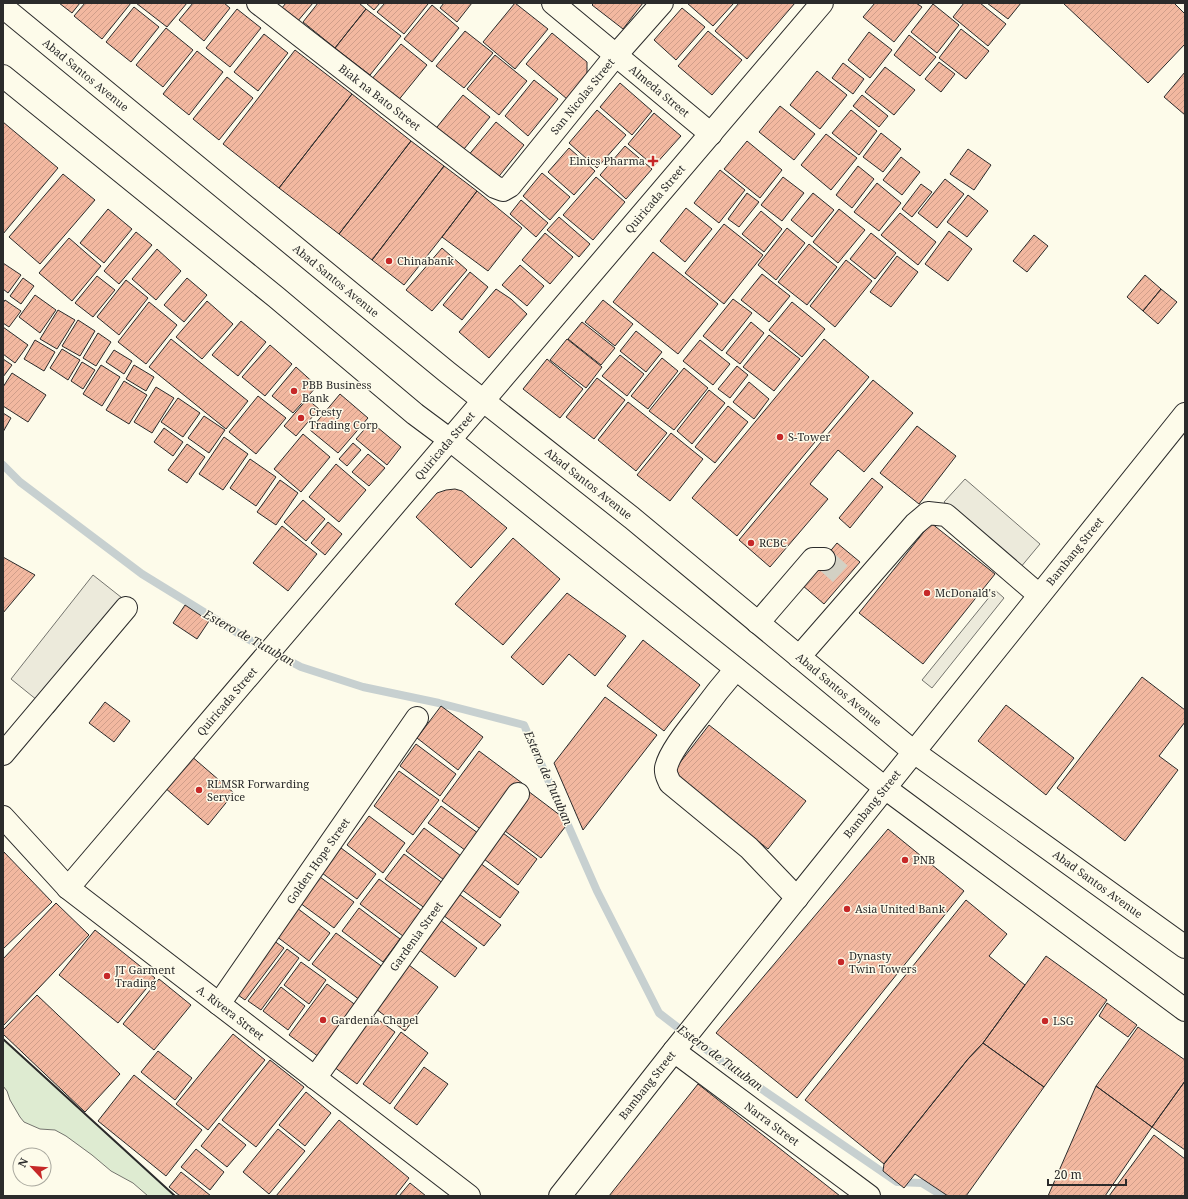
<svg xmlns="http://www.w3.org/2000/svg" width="1188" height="1199" font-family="'Noto Serif',serif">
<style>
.green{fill:#deebd1;stroke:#74746e}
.parking{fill:#eceadb;stroke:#74746e}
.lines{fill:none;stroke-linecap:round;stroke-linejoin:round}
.stream{stroke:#c7d0d0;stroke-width:8}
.building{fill:url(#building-hatch);stroke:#2b2b2b}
.minor-tunnel{stroke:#d3d1c4;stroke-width:22;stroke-dasharray:22 11;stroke-linecap:butt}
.minor-casing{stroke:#2b2b2b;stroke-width:24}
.major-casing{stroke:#2b2b2b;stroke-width:24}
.minor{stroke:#fdfbea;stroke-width:22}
.major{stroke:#fdfbea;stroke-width:22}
.wall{stroke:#2b2b2b;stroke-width:2}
.poi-dot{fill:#c62828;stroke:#fdfbea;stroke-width:1.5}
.labels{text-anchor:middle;stroke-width:3;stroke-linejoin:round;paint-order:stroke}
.street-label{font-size:11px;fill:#2b2b2b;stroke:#fdfbea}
.poi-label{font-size:11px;fill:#2b2b2b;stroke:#fdfbea;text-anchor:start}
.water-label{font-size:12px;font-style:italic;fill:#2b2b2b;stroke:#fdfbea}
</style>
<defs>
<pattern id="building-hatch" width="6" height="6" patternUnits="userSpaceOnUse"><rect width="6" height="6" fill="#f2b8a0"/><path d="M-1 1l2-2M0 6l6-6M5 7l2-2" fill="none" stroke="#d09e8a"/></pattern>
</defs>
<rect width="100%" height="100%" fill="#fdfbea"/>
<path class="green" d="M3,1039L175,1196H148L133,1183L111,1171L92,1155L66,1136L55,1130L40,1129L24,1122L20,1117L10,1100L7,1091L3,1086Z"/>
<path class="parking" d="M965,479L1040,544L1020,568L944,502Z
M93,575L136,609L53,713L11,679Z
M995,590L1004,598L932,688L922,680Z"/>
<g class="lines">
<path class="stream" d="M3,465L20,482L142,574L246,638L301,667L363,687L439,703L524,725L597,891L659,1013L728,1066L897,1182L922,1183L943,1196"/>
</g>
<path class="building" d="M59,3H80L72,13Z
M85,3H131L102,39L74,16Z
M136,3H187L167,27Z
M193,3H224L230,8L204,41L179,20Z
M286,3H313L297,22L281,9Z
M318,3H359L366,9L335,48L303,22Z
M366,3H380L374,10Z
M385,3H427L428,4L404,34L377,12Z
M444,3H472L457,22L440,8Z
M515,3L548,29L515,69L483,42Z
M594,3H643L623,29L592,5Z
M687,3H734L713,26Z
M739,3H795L747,59L715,31Z
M875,3H916L922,7L894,42L863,17Z
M964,3H980L1006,24L988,46L953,17Z
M987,3H1021L1008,19Z
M1063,3H1174L1185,14V44L1148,83Z
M933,4L959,25L937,53L911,32Z
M432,5L459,28L432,62L404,39Z
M134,7L159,27L131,62L106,42Z
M682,8L705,27L676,60L654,40Z
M237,9L261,28L230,67L206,48Z
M366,9L401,36L370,75L335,48Z
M166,28L193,50L163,87L136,65Z
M961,29L989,51L966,79L939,58Z
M465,31L493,53L464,88L436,66Z
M708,31L742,60L712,95L678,66Z
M869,32L892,50L870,78L848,60Z
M552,33L587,62V77L567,99L526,64Z
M264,34L288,53L258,91L234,72Z
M909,35L936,57L920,76L894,55Z
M401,44L427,65L397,102L371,80Z
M295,50L352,94L279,188L223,144Z
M197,51L223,72L189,115L163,94Z
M495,55L527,81L499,115L467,89Z
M939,62L955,74L941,92L925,79Z
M843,63L864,79L853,94L832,78Z
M885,67L915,90L894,115L865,92Z
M817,71L847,95L820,129L790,105Z
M1185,72V115L1164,97Z
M227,77L253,98L219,140L193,119Z
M534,80L558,99L528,136L505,116Z
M620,83L652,111L632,135L600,107Z
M352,94L411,141L339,234L279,188Z
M463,95L490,117L460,154L433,132Z
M862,95L888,116L879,127L853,106Z
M780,106L815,134L794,160L759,132Z
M597,110L626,135L597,168L569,143Z
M851,110L877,131L859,155L832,133Z
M654,113L681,136L654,166L628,144Z
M3,122L58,168L3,234Z
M496,122L524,145L496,180L467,157Z
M881,133L901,149L883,172L863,157Z
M826,134L857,158L831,190L801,165Z
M411,141L444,166L372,260L339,234Z
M747,141L782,170L760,198L724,169Z
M625,146L652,169L626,199L600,175Z
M569,148L595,171L574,195L548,172Z
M968,149L991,165L974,190L950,174Z
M901,157L920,172L902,195L883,180Z
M444,166L477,191L442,237L404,285L372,260Z
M858,166L874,179L852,208L836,195Z
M720,170L745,190L719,223L694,203Z
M542,173L570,197L550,220L523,196Z
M63,174L95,200L40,264L9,237Z
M596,177L625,202L593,240L563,215Z
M783,177L804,193L782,221L761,205Z
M945,179L964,194L937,228L918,213Z
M877,183L901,203L879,231L854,212Z
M921,184L932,192L912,217L902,209Z
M477,191L522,228L488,271L442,237Z
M747,193L759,202L739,227L728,219Z
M813,193L834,210L812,237L791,220Z
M968,195L988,211L967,237L947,222Z
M521,200L548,223L536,237L510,214Z
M686,208L712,229L685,262L660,241Z
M108,209L132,229L104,263L80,243Z
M839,209L865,230L838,263L813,242Z
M761,211L782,229L764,252L742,234Z
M900,213L936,242L918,265L881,235Z
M559,217L590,244L579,257L547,230Z
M724,224L763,255L724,304L685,273Z
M787,228L805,243L776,280L758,265Z
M949,231L972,249L948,281L925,264Z
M136,232L152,245L119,284L104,271Z
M545,233L573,257L550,284L522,260Z
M871,233L896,253L875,279L850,259Z
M1034,235L1048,246L1027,272L1013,261Z
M69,238L101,266L72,301L39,273Z
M809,244L837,267L807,305L778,282Z
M442,248L467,270L432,311L406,290Z
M157,249L181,271L156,300L132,279Z
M653,252L718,304L678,354L613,302Z
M897,256L918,272L891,307L870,292Z
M846,260L872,281L835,327L810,306Z
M3,263L21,275L8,293L3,289Z
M520,265L544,286L527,306L502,285Z
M470,272L488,287L462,320L443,305Z
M762,274L790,296L769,322L741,300Z
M1145,275L1161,289L1143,311L1127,297Z
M97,276L115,290L93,317L75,303Z
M23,278L34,286L21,304L10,296Z
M187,278L207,295L184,322L164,305Z
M126,280L148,298L119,335L97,317Z
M496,289L511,299L527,314L489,358L459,332Z
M1161,289L1177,302L1158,324L1143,311Z
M35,295L56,310L40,333L19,317Z
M733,299L752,313L722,351L703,336Z
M5,300L21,311L9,327L3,323V303Z
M603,300L633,324L615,346L585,322Z
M207,301L233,324L202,359L176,337Z
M149,302L177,325L146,364L118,342Z
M792,302L825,329L802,357L769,330Z
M58,310L75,320L57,349L40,339Z
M78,320L95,331L80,356L62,346Z
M241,321L266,342L238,376L212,355Z
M582,322L615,348L601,365L568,339Z
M751,322L764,333L740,364L726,353Z
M3,327L28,345L15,363L3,354Z
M636,331L662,352L646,372L620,351Z
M98,333L111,342L96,366L83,358Z
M769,335L800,359L774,391L743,367Z
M171,339L248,401L226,429L149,367Z
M567,339L602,367L586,388L550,360Z
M824,339L869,377L737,536L692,498Z
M35,340L55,352L44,371L24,359Z
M700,340L730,364L713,385L683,361Z
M270,345L292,364L265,396L242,377Z
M62,349L80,360L68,380L50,368Z
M114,350L132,361L124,374L106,362Z
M620,355L644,374L627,396L602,376Z
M662,358L678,371L648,409L631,396Z
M3,359L12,365L3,377Z
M547,359L583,389L560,418L523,389Z
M82,362L95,370L83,389L71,381Z
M101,365L120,377L102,406L83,394Z
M134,365L154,377L146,391L126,379Z
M737,366L748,375L730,398L718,389Z
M296,367L317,386L293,413L272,396Z
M684,368L708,388L674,430L649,411Z
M12,373L46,395L28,422L3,406V387Z
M597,378L625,400L594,439L566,417Z
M873,380L913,413L864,472L838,450L810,484L828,499L770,567L739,540Z
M124,381L147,395L129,424L106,410Z
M749,382L769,399L754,419L733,402Z
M156,387L174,398L152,433L134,422Z
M709,390L725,403L692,444L677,431Z
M340,394L368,418L338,453L310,430Z
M258,396L286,418L256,454L229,432Z
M178,398L200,413L183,437L161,422Z
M307,399L319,409L296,436L284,426Z
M628,402L667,433L636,471L598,440Z
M728,406L748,422L715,463L695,447Z
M3,413L11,418L3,432Z
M204,416L225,430L209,453L188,438Z
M371,422L401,447L387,465L356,439Z
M917,426L956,456L919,504L880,473Z
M164,428L183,442L173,456L154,442Z
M671,433L703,459L670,501L637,475Z
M303,434L330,457L301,492L274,469Z
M224,437L248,454L223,490L199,474Z
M353,443L361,450L347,466L339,459Z
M187,444L205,457L187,483L168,470Z
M368,454L385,468L369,486L352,472Z
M250,459L276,477L256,506L230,488Z
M336,464L366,490L339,522L309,497Z
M872,478L883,487L850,528L839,518Z
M280,480L298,493L276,525L257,512Z
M455,489L462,491L507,528L471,568L416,517L437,493L446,490Z
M303,500L325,519L306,541L284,522Z
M328,522L342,534L325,555L311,543Z
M931,523L995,574L923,664L859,613Z
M282,526L317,554L288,591L253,563Z
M513,538L560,579L503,645L455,604Z
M837,543L860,562L824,604L802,585Z
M3,557L35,575L3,613Z
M567,593L626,636L595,676L569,654L543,685L511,657Z
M185,605L209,621L197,639L173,623Z
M643,640L700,685L664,731L607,686Z
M1142,677L1185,710V722L1159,756L1178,770L1125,841L1057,788Z
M605,697L657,735L583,830L554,763Z
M105,702L130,721L114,742L89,723Z
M1006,705L1074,758L1046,795L978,741Z
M441,706L483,737L458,770L417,738Z
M709,725L806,801L768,849L672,773Z
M416,744L456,774L440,796L400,766Z
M479,751L522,783L486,833L442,801Z
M190,755L234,793L208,825L164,787Z
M399,771L439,800L413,835L374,806Z
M528,791L569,822L541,858L501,828Z
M441,806L482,836L469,853L428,823Z
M369,816L405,843L383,873L347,845Z
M424,828L465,859L448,883L406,851Z
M888,829L964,891L797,1098L716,1033Z
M503,833L537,859L518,885L484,859Z
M341,848L376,874L357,899L322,873Z
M3,851L52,902L3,949Z
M404,854L444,884L426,909L385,879Z
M480,863L519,892L500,918L461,889Z
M320,877L354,902L334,928L300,903Z
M379,879L426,914L407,939L360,904Z
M459,894L501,925L484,946L443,915Z
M966,900L1007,934L989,956L1025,985L983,1043L968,1059L884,1164L805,1100Z
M56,903L89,935L3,1026V959Z
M297,908L330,933L309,961L276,936Z
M359,908L400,939L383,962L342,931Z
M440,920L477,948L455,977L418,949Z
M95,930L155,978L118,1023L59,975Z
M336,933L384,968L360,1000L312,964Z
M270,938L284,948L245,1000L231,990Z
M287,949L299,958L261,1010L248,1001Z
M1046,956L1107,1000L1044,1087L983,1043Z
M301,962L326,980L309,1004L284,985Z
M405,962L438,987L405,1031L372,1006Z
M159,979L191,1005L154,1050L123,1024Z
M327,984L357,1006L319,1057L289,1035Z
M281,987L305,1006L288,1030L263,1011Z
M37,995L120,1074L85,1112L3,1034V1030Z
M1107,1003L1137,1025L1128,1037L1099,1016Z
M368,1012L395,1032L357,1084L330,1064Z
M1138,1027L1185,1060V1081L1152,1127L1096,1086Z
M401,1032L428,1053L390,1104L363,1084Z
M233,1034L265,1060L208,1130L176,1104Z
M983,1043L1044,1087L966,1196H948L915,1174L904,1188L883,1171L884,1164L968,1059Z
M158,1051L192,1078L175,1100L141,1072Z
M270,1060L304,1087L256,1147L222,1120Z
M424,1067L448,1084L417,1125L394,1108Z
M134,1075L202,1130L166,1176L98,1121Z
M1185,1081V1150L1152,1127Z
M698,1084L840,1196H609Z
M1096,1086L1152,1127L1105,1196H1048Z
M306,1092L331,1113L305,1146L279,1125Z
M339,1120L409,1178L395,1196H276Z
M219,1123L246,1145L227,1167L201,1146Z
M278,1129L305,1151L269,1194L243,1172Z
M1154,1135L1185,1159V1196H1109Z
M196,1149L224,1172L210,1190L181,1167Z
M181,1172L211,1196H180L169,1187Z
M410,1183L426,1196H399Z"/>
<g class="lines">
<path class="minor-tunnel" d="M824,559L846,579"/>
<defs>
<g id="minor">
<path id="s1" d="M258,3L495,187L503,190L510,186L616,55L662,3"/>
<path id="s2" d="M553,3L711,134"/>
<path d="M758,623L813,559H824"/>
<path d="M799,657L915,524L928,513L946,515L1039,595"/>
<path d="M736,669C724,683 712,698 701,713C691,726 669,752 666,768C665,774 668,778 670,783L749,848L797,898"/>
<path d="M3,754L126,608"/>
<path id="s3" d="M3,817L68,888L469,1196"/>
<path id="s4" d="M68,888L822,3"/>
<path id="s5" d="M219,1004L417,718"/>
<path id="s6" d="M674,1051L869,1196"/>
<path id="s7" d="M315,1078L518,794"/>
<path id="s8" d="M560,1196L674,1051L1185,414"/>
</g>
<g id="major">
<path id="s9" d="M3,7L447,372L632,518L914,752L1185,947"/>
<path d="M3,76L276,297L415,414L450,440L885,788L1185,1010"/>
</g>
</defs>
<use href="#minor" class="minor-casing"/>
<use href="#major" class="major-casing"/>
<use href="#minor" class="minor"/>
<use href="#major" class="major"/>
<path class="wall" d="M3,1039L175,1196"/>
</g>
<g class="poi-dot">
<path d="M651 155h4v4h4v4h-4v4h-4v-4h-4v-4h4z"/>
<circle cx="389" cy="261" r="4"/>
<circle cx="294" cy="391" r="4"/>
<circle cx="301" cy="418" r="4"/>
<circle cx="780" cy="437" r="4"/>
<circle cx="751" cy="543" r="4"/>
<circle cx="927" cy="593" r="4"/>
<circle cx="199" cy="790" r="4"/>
<circle cx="905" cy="860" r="4"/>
<circle cx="847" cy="909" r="4"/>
<circle cx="841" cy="962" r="4"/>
<circle cx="107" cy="976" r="4"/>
<circle cx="323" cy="1020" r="4"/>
<circle cx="1045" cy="1021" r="4"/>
</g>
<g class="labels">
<g class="street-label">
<text dy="4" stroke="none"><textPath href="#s9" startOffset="107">Abad Santos Avenue</textPath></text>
<text dy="4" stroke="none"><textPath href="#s2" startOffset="138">Almeda Street</textPath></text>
<text dy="4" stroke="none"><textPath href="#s1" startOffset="432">San Nicolas Street</textPath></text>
<text dy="4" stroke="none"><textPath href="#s1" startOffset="154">Biak na Bato Street</textPath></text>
<text dy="4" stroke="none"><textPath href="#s4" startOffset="905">Quiricada Street</textPath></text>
<text dy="4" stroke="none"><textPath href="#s9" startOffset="431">Abad Santos Avenue</textPath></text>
<text dy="4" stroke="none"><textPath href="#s4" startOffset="581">Quiricada Street</textPath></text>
<text dy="4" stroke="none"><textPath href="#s9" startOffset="755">Abad Santos Avenue</textPath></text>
<text dy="4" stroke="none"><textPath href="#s8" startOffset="825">Bambang Street</textPath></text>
<text dy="4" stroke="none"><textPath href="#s9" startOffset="1079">Abad Santos Avenue</textPath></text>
<text dy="4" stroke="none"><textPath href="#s4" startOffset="245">Quiricada Street</textPath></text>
<text dy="4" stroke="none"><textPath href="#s8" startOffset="501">Bambang Street</textPath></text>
<text dy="4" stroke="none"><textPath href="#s5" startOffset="174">Golden Hope Street</textPath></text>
<text dy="4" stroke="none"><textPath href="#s9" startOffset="1403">Abad Santos Avenue</textPath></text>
<text dy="4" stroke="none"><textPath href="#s7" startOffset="174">Gardenia Street</textPath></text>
<text dy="4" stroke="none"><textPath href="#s3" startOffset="301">A. Rivera Street</textPath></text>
<text dy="4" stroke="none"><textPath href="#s8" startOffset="141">Bambang Street</textPath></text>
<text dy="4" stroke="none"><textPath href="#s6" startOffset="122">Narra Street</textPath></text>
</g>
<g class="poi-label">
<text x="645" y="165" text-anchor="end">Elnics Pharma</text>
<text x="397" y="265">Chinabank</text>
<text x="302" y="389">PBB Business<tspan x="302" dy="13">Bank</tspan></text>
<text x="309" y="416">Cresty<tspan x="309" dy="13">Trading Corp</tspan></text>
<text x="788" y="441">S-Tower</text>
<text x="759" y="547">RCBC</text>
<text x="935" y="597">McDonald's</text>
<text x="207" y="788">RLMSR Forwarding<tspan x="207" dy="13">Service</tspan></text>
<text x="913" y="864">PNB</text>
<text x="855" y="913">Asia United Bank</text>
<text x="849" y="960">Dynasty<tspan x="849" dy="13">Twin Towers</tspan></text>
<text x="115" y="974">JT Garment<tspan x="115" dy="13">Trading</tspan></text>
<text x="331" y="1024">Gardenia Chapel</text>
<text x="1053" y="1025">LSG</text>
</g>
<g class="water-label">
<text transform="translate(249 638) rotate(29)" y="4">Estero de Tutuban</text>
<text transform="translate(548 778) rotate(66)" y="4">Estero de Tutuban</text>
<text transform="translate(720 1058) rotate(36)" y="4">Estero de Tutuban</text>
</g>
</g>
<rect width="1188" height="1199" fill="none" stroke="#2b2b2b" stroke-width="8"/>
<g transform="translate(32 1167) rotate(296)"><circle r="19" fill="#fdfbea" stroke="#a9a89e"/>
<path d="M0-3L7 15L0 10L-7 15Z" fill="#c62828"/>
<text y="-6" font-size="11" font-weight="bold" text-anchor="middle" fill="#2b2b2b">N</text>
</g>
<path d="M1048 1179v6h78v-6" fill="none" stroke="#2b2b2b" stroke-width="2"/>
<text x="1054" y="1179" font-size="12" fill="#2b2b2b" stroke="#fdfbea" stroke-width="3" paint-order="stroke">20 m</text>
</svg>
